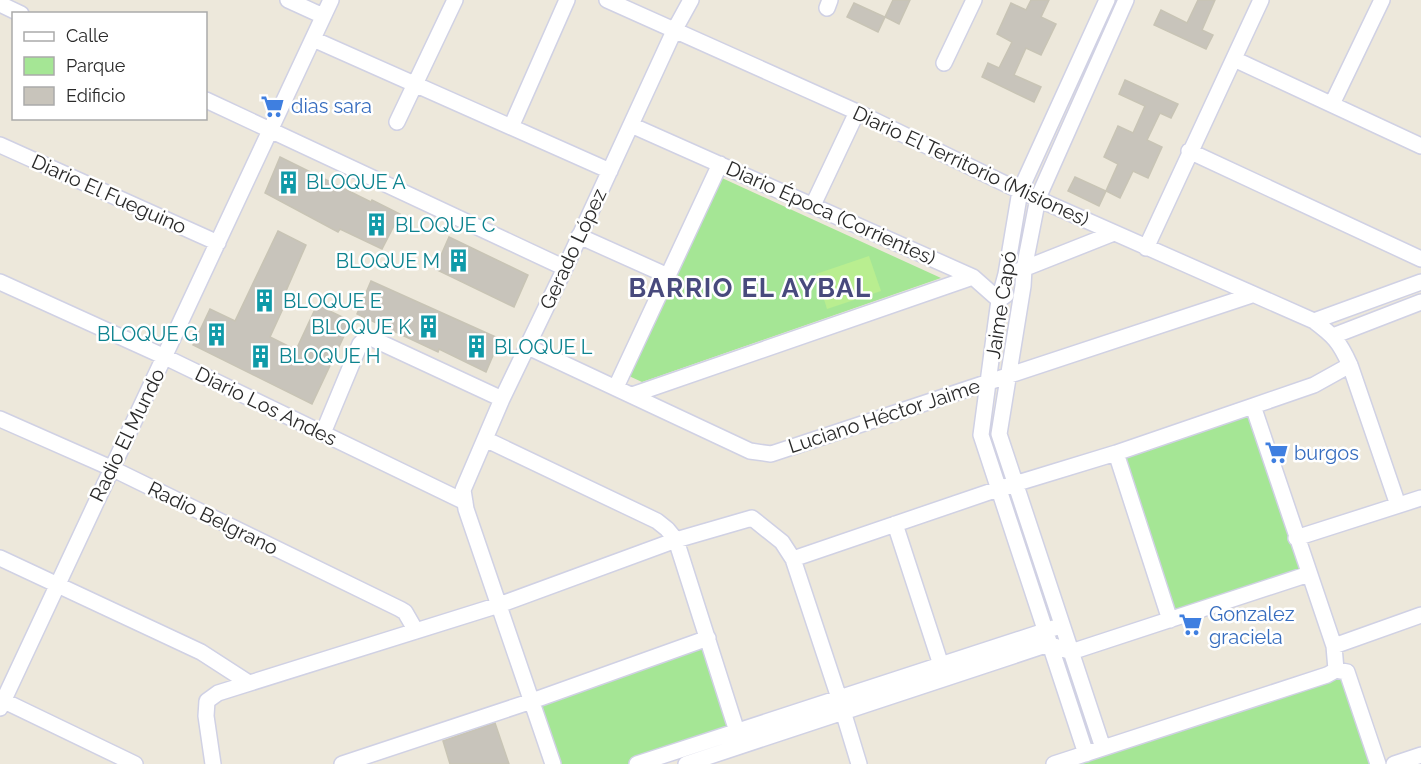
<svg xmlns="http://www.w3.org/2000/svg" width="1421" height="764" font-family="Raleway,sans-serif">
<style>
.green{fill:#a5e695}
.pitch{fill:#b9ee90}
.building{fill:#c8c4bb;stroke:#c8c4b5;stroke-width:1.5}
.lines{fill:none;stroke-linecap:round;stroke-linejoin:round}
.minor-casing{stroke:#d0d1e4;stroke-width:18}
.minor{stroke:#fff;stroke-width:15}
.labels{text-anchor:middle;stroke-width:5;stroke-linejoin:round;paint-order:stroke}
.shop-label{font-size:20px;fill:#366cbe;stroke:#fff;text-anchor:start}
.street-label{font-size:20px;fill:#2a2a2a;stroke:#fff}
.culture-label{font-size:20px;fill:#0d838f;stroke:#fff;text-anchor:start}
.district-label{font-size:26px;font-weight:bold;letter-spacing:1.5px;fill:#484a7d;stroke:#fff}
</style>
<rect width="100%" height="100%" fill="#ede8db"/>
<path class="green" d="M722,178L941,278L642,382L629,376Z
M1251,407L1308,574L1171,620L1116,453Z
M708,638L737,731L636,764H554L530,696Z
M1347,673L1378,764H1057Z"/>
<path class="pitch" d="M869,256L881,291L827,309L816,274Z"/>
<path class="building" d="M893,0H910L899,24L885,17Z
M1031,0H1049L1041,17L1056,24L1041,55L1026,48L1014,75L1041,87L1034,102L982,77L988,63L999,68L1012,42L997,34L1011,3L1026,10Z
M1198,0H1215L1202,30L1213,35L1206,49L1154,25L1161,10L1187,23Z
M854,3L885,17L878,32L847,17Z
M1125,80L1178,104L1171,118L1160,113L1147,140L1162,147L1148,178L1133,171L1120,198L1106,191L1118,164L1104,157L1118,126L1133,133L1145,106L1119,94Z
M280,157L371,202L372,200L400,214L382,249L340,229L338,232L265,193Z
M1075,177L1106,191L1099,206L1068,191Z
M278,231L306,245L286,291L290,293L270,337L296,350L317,305L351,321L312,404L193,345L210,309L235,321Z
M449,237L528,275L514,307L435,269Z
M371,281L500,339L486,372L439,349L438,352L357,314Z
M495,723L509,764H450L443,741Z"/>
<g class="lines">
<defs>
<path id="minor" d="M288,0L323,16
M607,0L857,112L1020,191L1314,321C1334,336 1339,341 1350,365L1398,505
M0,4L21,14
M827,8L830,0
M313,39L610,171
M1234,59L1421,146
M944,63L974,0
M206,100L565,268
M1332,104L1382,0
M397,122L455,0
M631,125L973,277L999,300L1006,295
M511,127L567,0
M0,145L218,243
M1189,151L1421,259
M813,205L857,112
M579,236L668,276
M1146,248L1261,0
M1018,271L1114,233
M0,282L165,357L465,502
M1314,321L1421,282
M1333,336L1421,302
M526,346L750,451L771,454L1252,295
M616,387L720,164
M632,395L973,277
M1253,406L1334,646L1336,670
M0,419L111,468L400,609L405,612L416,631
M323,433L360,344L365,339H373L502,399
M485,439L657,521L667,529L676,540L740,741
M1116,453L1170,620
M895,524L941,665
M1296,538L1421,498
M0,558L201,652L249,683
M793,559L998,489L1116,453L1253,406L1314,385L1350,365
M1334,646L1421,615
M0,699L135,764
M0,708L331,0
M1103,748L999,434L1023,286L1024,269L1038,198L1126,0
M1086,754L981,435L999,300L1006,274L1020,191L1107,0
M213,764L206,716L207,701L218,693L499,605L676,540L752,518L782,542L793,559L839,698L859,764
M342,764L532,701L708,638
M553,764L466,509L463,490L502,399L565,268L675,29L691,0
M637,764L1054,628
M686,764L1049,644L1071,652L1309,574
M1054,764L1327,675L1336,670L1347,672L1378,764
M1394,764L1421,755"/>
</defs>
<use href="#minor" class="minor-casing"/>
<use href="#minor" class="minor"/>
</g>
<defs>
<symbol id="supermarket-bare" viewBox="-9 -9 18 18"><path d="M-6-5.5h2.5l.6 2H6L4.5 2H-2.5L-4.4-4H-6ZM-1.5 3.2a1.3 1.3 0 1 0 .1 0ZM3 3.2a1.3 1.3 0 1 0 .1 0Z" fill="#3f7fe0" stroke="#fff" stroke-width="2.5" paint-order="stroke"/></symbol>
<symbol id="building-bare" viewBox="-9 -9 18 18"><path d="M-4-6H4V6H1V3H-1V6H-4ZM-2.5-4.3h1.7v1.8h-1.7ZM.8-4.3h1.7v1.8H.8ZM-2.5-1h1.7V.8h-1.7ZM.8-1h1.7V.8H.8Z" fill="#0f9aa8" stroke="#fff" stroke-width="2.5" paint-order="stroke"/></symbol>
</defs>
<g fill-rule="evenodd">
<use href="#supermarket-bare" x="256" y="90" width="33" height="33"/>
<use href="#building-bare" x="272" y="166" width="33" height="33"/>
<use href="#building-bare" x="360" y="208" width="33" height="33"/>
<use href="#building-bare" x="442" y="244" width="33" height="33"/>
<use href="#building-bare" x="248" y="284" width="33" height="33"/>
<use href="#building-bare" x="412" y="310" width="33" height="33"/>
<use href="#building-bare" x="200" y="318" width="33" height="33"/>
<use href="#building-bare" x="460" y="330" width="33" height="33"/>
<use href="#building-bare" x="244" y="340" width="33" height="33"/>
<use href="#supermarket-bare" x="1260" y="436" width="33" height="33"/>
<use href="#supermarket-bare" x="1174" y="608" width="33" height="33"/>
</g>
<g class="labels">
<g class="shop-label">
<text x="291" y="113">dias sara</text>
<text x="1294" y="460">burgos</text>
<text x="1209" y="621">Gonzalez<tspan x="1209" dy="23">graciela</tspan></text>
</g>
<g class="street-label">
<text transform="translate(971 166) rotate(25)" y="7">Diario El Territorio (Misiones)</text>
<text transform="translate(109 194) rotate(24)" y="7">Diario El Fueguino</text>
<text transform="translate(831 213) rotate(24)" y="7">Diario Época (Corrientes)</text>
<text transform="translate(573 249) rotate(-65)" y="7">Gerado López</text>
<text transform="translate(1001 305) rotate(-81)" y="7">Jaime Capó</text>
<text transform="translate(266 406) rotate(26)" y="7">Diario Los Andes</text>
<text transform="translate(884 416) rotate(-18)" y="7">Luciano Héctor Jaime</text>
<text transform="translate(127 435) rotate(-64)" y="7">Radio El Mundo</text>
<text transform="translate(213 518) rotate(26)" y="7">Radio Belgrano</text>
</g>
<g class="culture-label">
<text x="306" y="189">BLOQUE A</text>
<text x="395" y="232">BLOQUE C</text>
<text x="440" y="268" text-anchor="end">BLOQUE M</text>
<text x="283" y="308">BLOQUE E</text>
<text x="411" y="334" text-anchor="end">BLOQUE K</text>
<text x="198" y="341" text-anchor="end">BLOQUE G</text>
<text x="494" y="354">BLOQUE L</text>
<text x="279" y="363">BLOQUE H</text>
</g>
<g class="district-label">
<text x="750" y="297">BARRIO EL AYBAL</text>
</g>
</g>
<rect x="12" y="12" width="195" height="108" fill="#ffffff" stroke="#aaaaaa" stroke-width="1.5"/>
<rect x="24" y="32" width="30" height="9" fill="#ffffff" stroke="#aaaaaa" stroke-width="1.5"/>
<text x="66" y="42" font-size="18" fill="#2a2a2a">Calle</text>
<rect x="24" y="57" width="30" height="18" fill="#a5e695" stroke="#aaaaaa" stroke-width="1.5"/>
<text x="66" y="72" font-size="18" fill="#2a2a2a">Parque</text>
<rect x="24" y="87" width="30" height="18" fill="#c8c4bb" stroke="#aaaaaa" stroke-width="1.5"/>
<text x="66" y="102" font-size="18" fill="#2a2a2a">Edificio</text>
</svg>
